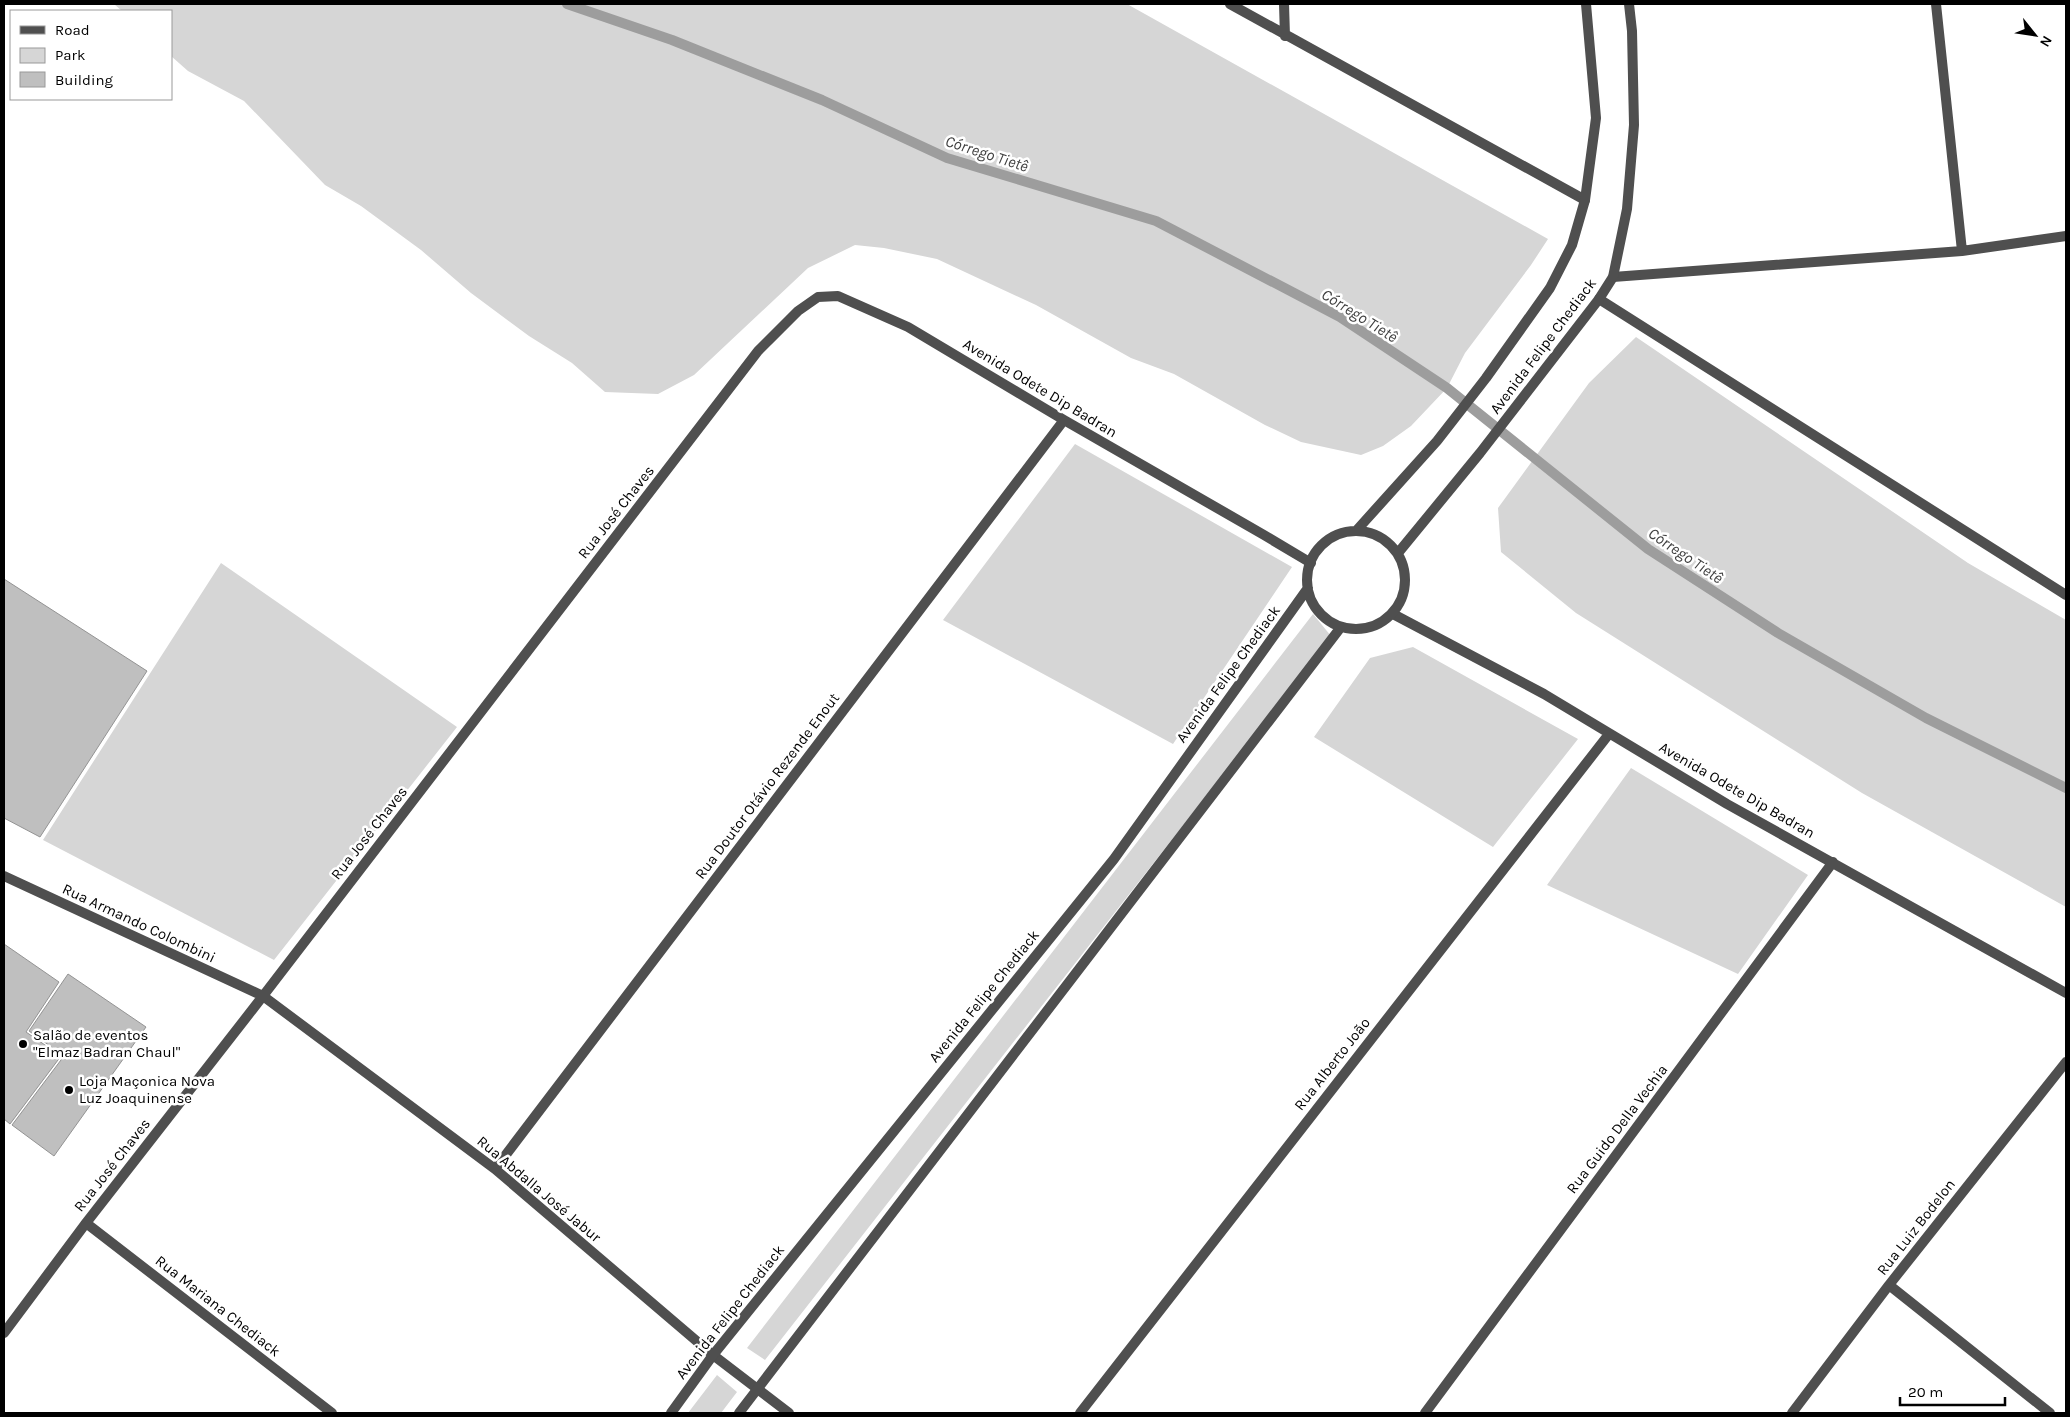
<svg xmlns="http://www.w3.org/2000/svg" width="2070" height="1417" font-family="Karla,sans-serif">
<style>
.green{fill:#d6d6d6}
.lines{fill:none;stroke-linecap:round;stroke-linejoin:round}
.stream{stroke:#9d9d9d;stroke-width:10}
.building{fill:#bfbfbf;stroke:#939393}
.minor{stroke:#4f4f4f;stroke-width:10}
.tertiary{stroke:#4f4f4f;stroke-width:10}
.poi-dot{fill:#000;stroke:#fff;stroke-width:2}
.labels{text-anchor:middle;stroke-width:5;stroke-linejoin:round;paint-order:stroke}
.street-label{font-size:15px;fill:#000;stroke:#fff}
.poi-label{font-size:15px;fill:#000;stroke:#fff;text-anchor:start}
.water-label{font-size:16px;font-style:italic;fill:#3e3e3e;stroke:#fff}
</style>
<rect width="100%" height="100%" fill="#fff"/>
<path class="green" d="M114,4H1127L1548,239L1531,265L1465,353L1447,388L1411,426L1383,446L1361,455L1301,442L1265,425L1174,374L1131,358L1036,305L937,259L884,248L855,245L808,268L694,375L658,394L605,392L572,363L529,336L471,293L421,250L361,206L325,185L244,101L188,71L171,56V11H122Z
M1636,337L1968,563L2066,620V907L1862,793L1576,613L1501,552L1498,508L1589,383Z
M1075,444L1292,567L1173,744L943,620Z
M221,563L457,727L274,960L43,840Z
M1313,614L1331,636L765,1360L747,1348Z
M1413,647L1578,739L1493,847L1314,737L1370,658Z
M1631,768L1808,875L1738,974L1547,885Z
M717,1375L737,1392L721,1413H688Z"/>
<g class="lines">
<path class="stream" d="M567,4L672,40L822,100L947,158L1156,221L1340,317L1447,388L1648,549L1778,633L1926,718L2066,788"/>
</g>
<path class="building" d="M4,579L147,671L40,837L4,818Z
M4,944L59,982L26,1032L61,1056L10,1124L4,1119Z
M68,974L146,1027L54,1156L12,1125L64,1056L29,1031Z"/>
<g class="lines">
<path class="minor" d="M1230,4L1585,200
M1284,4L1285,36
M1936,4L1962,251
M1613,277L1962,251L2066,236
M1599,299L2066,595
M1393,614L1544,694L1727,804L2066,993
M4,876L263,996L495,1169L713,1355L789,1413
M495,1169L1064,420
M86,1223L332,1413
M1889,1285L2050,1413
M4,1333L86,1223L263,996L758,351L798,311L818,297L838,296L908,327L1064,420L1264,535L1311,563
M1080,1413L1609,734
M1425,1413L1833,862
M1792,1413L1889,1285L2066,1062"/>
<path class="tertiary" d="M1356,531L1437,441L1486,378L1550,288L1572,245L1585,200L1596,118L1586,4
M1307 580a49 49 0 1 1 98 0a49 49 0 1 1-98 0Z
M1398,553L1480,453L1599,299L1613,277L1627,209L1634,125L1632,31L1629,4
M671,1413L713,1355L1114,859L1308,588
M739,1413L1341,627"/>
</g>
<g class="poi-dot">
<circle cx="23" cy="1044" r="5"/>
<circle cx="69" cy="1090" r="5"/>
</g>
<g class="labels">
<g class="street-label">
<text transform="translate(1543 346) rotate(-53)" y="5">Avenida Felipe Chediack</text>
<text transform="translate(1040 388) rotate(31)" y="5">Avenida Odete Dip Badran</text>
<text transform="translate(616 512) rotate(-52)" y="5">Rua José Chaves</text>
<text transform="translate(1228 674) rotate(-54)" y="5">Avenida Felipe Chediack</text>
<text transform="translate(767 786) rotate(-53)" y="5">Rua Doutor Otávio Rezende Enout</text>
<text transform="translate(1737 790) rotate(30)" y="5">Avenida Odete Dip Badran</text>
<text transform="translate(369 833) rotate(-52)" y="5">Rua José Chaves</text>
<text transform="translate(139 923) rotate(25)" y="5">Rua Armando Colombini</text>
<text transform="translate(984 996) rotate(-51)" y="5">Avenida Felipe Chediack</text>
<text transform="translate(1332 1064) rotate(-52)" y="5">Rua Alberto João</text>
<text transform="translate(1617 1129) rotate(-53)" y="5">Rua Guido Della Vechia</text>
<text transform="translate(112 1165) rotate(-52)" y="5">Rua José Chaves</text>
<text transform="translate(539 1189) rotate(40)" y="5">Rua Abdalla José Jabur</text>
<text transform="translate(1916 1227) rotate(-52)" y="5">Rua Luiz Bodelon</text>
<text transform="translate(218 1306) rotate(38)" y="5">Rua Mariana Chediack</text>
<text transform="translate(730 1312) rotate(-52)" y="5">Avenida Felipe Chediack</text>
</g>
<g class="poi-label">
<text x="33" y="1040">Salão de eventos<tspan x="33" dy="17">"Elmaz Badran Chaul"</tspan></text>
<text x="79" y="1086">Loja Maçonica Nova<tspan x="79" dy="17">Luz Joaquinense</tspan></text>
</g>
<g class="water-label">
<text transform="translate(987 153) rotate(18)" y="6">Córrego Tietê</text>
<text transform="translate(1360 315) rotate(32)" y="6">Córrego Tietê</text>
<text transform="translate(1686 555) rotate(34)" y="6">Córrego Tietê</text>
</g>
</g>
<rect width="2070" height="1417" fill="none" stroke="#000000" stroke-width="10"/>
<rect x="10" y="10" width="162" height="90" fill="#ffffff" stroke="#999999"/>
<rect x="20" y="26" width="25" height="8" fill="#4f4f4f" stroke="#999999"/>
<text x="55" y="35" font-size="15" fill="#000000">Road</text>
<rect x="20" y="48" width="25" height="15" fill="#d6d6d6" stroke="#999999"/>
<text x="55" y="60" font-size="15" fill="#000000">Park</text>
<rect x="20" y="72" width="25" height="15" fill="#bfbfbf" stroke="#999999"/>
<text x="55" y="85" font-size="15" fill="#000000">Building</text>
<g transform="translate(2035 35) rotate(120)" stroke="#ffffff" stroke-width="4" paint-order="stroke">
<path d="M0-4L9 19L0 12L-9 19Z" fill="#000000"/>
<text y="-8" font-size="14" font-weight="bold" text-anchor="middle" fill="#000000">N</text>
</g>
<path d="M1900 1397v8h105v-8" fill="none" stroke="#000000" stroke-width="2.5"/>
<text x="1908" y="1397" font-size="15" fill="#000000" stroke="#ffffff" stroke-width="4" paint-order="stroke">20 m</text>
</svg>
